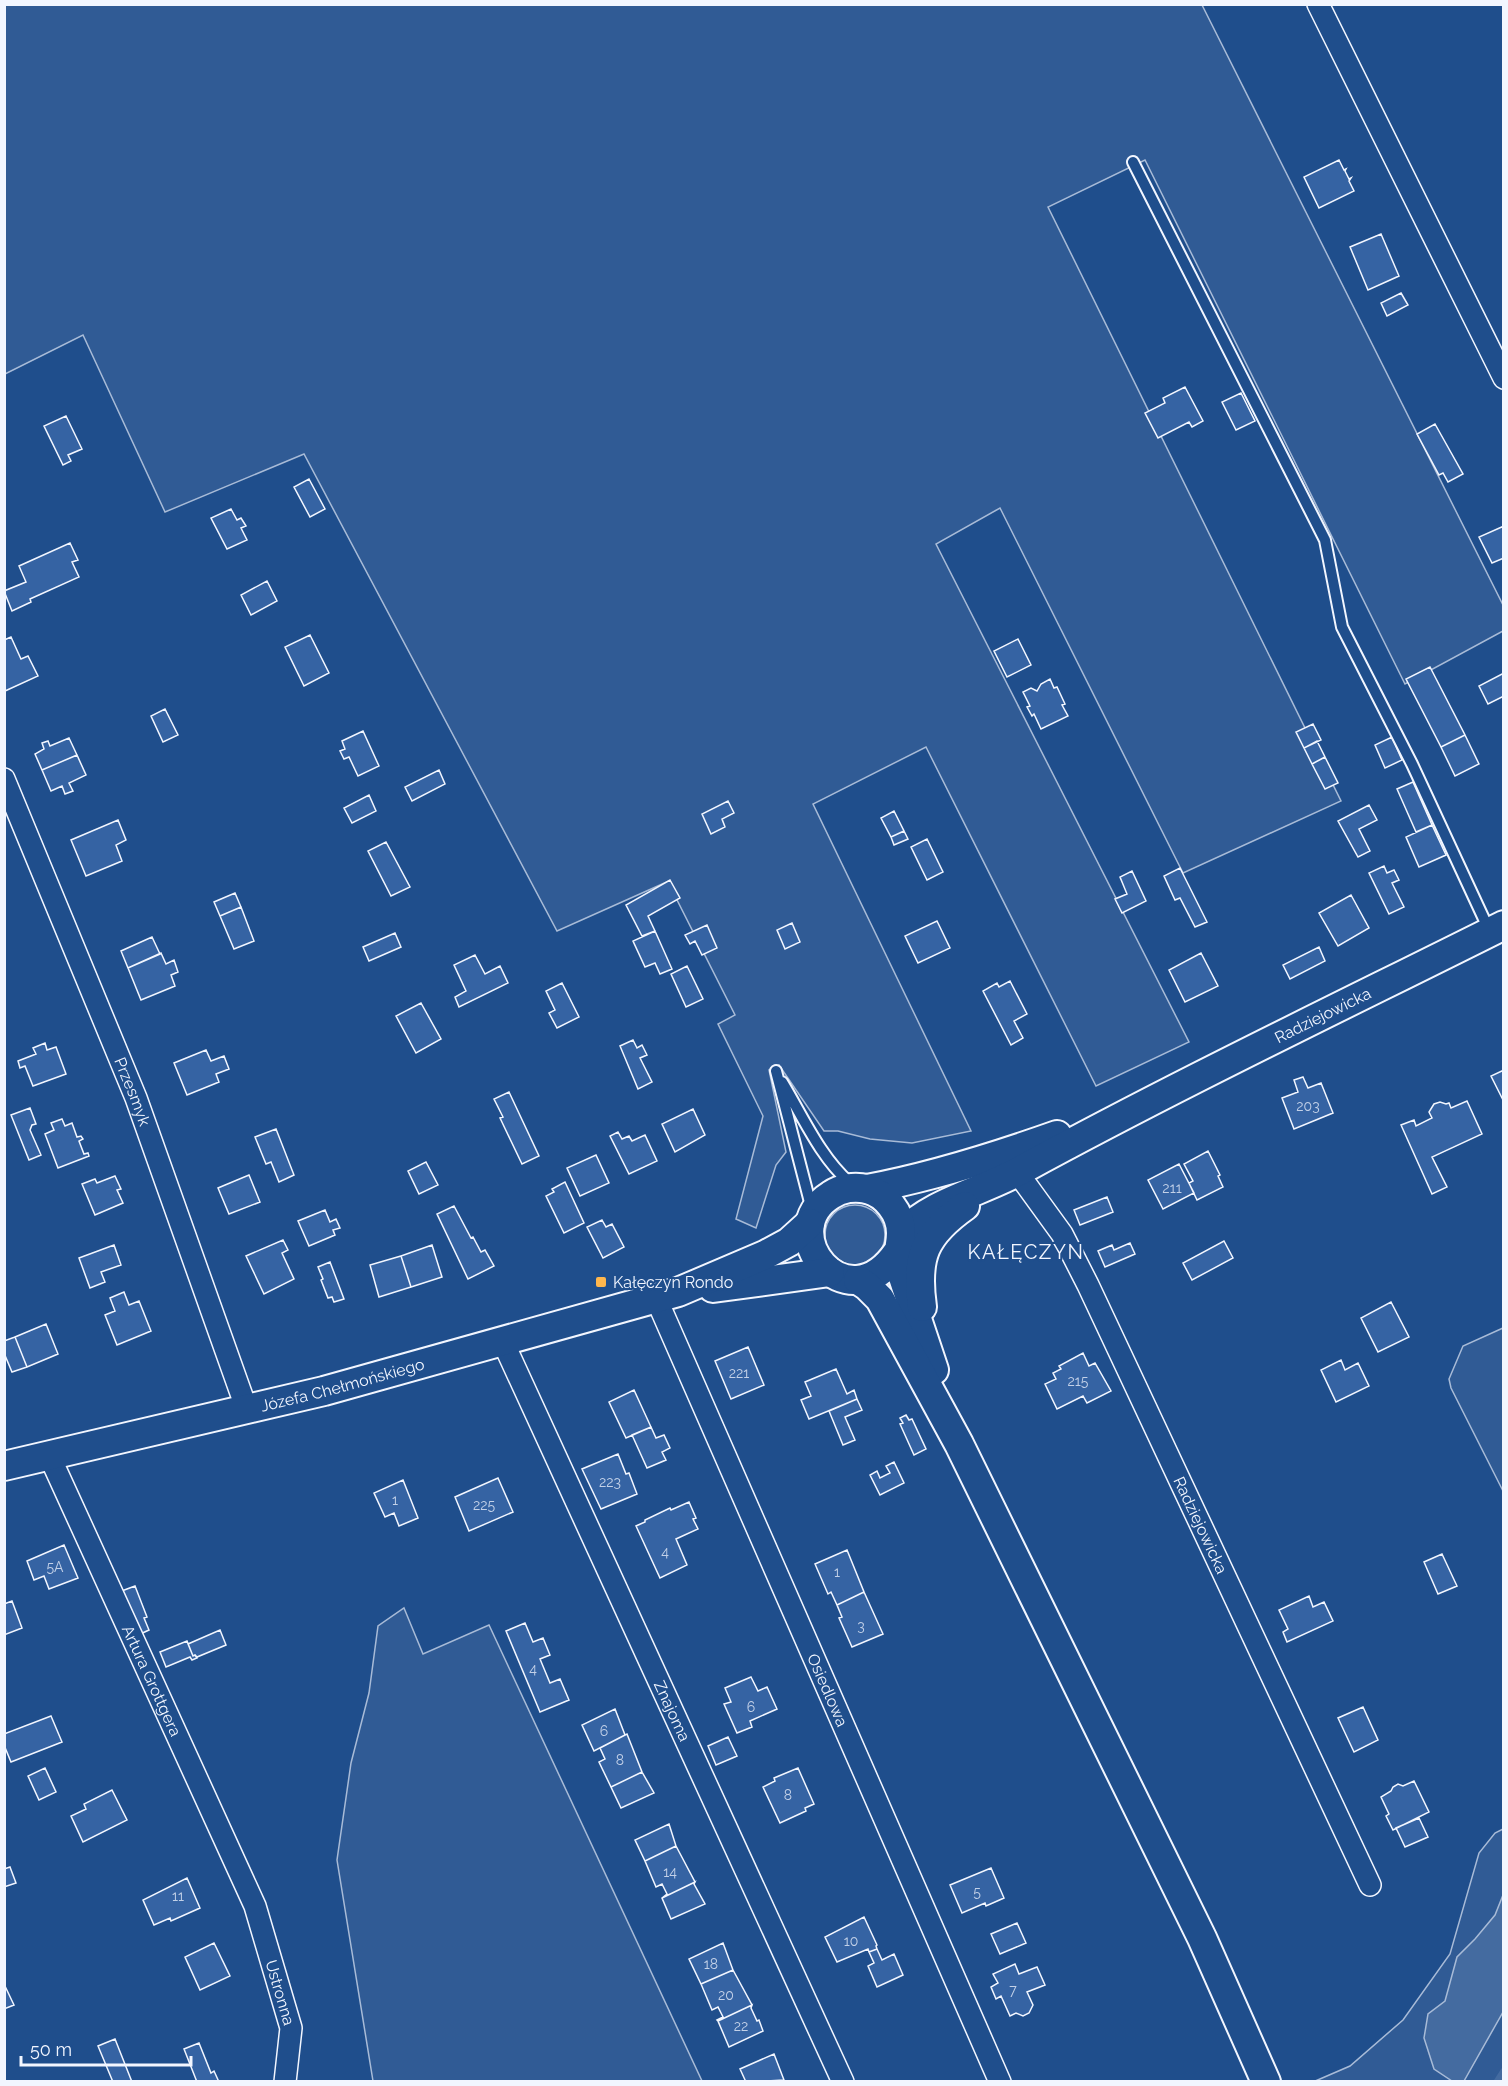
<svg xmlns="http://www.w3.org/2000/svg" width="1508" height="2086" font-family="Raleway,sans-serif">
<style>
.built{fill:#305b95;stroke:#a8bbd7;stroke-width:1.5}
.water{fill:#446ba0;stroke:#a8bbd7;stroke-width:1.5}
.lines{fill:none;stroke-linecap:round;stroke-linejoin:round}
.stream{stroke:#446ba0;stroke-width:7}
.building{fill:#3563a3;stroke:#f2f6ff;stroke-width:1.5}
.lane-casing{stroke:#f2f6ff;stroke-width:14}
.street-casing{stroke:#f2f6ff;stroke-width:24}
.secondary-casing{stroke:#f2f6ff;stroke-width:32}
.lane{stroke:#1f4e8c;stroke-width:10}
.street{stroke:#1f4e8c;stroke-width:21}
.secondary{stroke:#1f4e8c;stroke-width:28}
.poi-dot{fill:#ffb74d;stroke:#1f4e8c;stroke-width:2}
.labels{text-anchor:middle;stroke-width:4.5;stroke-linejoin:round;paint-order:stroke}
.number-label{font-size:14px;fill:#c3d1e8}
.street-label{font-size:16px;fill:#f2f6ff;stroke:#1f4e8c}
.poi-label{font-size:16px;fill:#f2f6ff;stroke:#1f4e8c;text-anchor:start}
.quarter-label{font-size:20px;letter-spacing:1.5px;fill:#f2f6ff;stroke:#1f4e8c}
</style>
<rect width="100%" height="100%" fill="#1f4e8c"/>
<path class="built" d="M5,5H1202L1503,605V631L1405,684L1145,160L1048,207L1341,801L1183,873L1000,508L936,544L1189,1042L1096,1086L926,747L813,804L971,1131L912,1143L870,1139L838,1131H824L779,1065L769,1070L786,1152L776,1165L756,1228L736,1219L763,1116L718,1024L735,1015L669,884V881L557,931L304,454L165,512L83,335L5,374Z
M825 1235a30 30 0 1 1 60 0a30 30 0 1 1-60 0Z
M1503,1328V1491L1451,1388L1449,1379L1463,1346Z
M404,1608L423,1654L489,1625L702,2081H373L337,1860L351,1763L369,1693L378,1626Z
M1503,1829V2081L1313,2082L1350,2066L1403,2020L1450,1954L1479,1853L1495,1833Z"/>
<path class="water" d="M1503,1895V2012L1464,2081H1452L1434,2069L1424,2038L1428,2014L1445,2001L1457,1957L1475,1939L1495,1915Z"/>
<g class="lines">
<path class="stream" d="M1497,2082L1504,2071"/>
</g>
<path class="building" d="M1339,160L1344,170L1346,169L1345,171L1349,179L1351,178L1349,181L1354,191L1319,208L1304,177Z
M1381,234L1399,276L1368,290L1350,247Z
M1401,293L1408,305L1387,316L1381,303Z
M1185,387L1203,421L1192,427L1189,422L1158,438L1145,413L1165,403L1163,398Z
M1241,393L1255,421L1236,430L1222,402Z
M66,416L82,449L68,455L71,461L63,465L44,426Z
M1435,424L1463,474L1448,482L1443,473L1439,475L1417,434Z
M309,479L325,509L310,517L294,487Z
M231,509L237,520L241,518L246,526L241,528L247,540L227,549L211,518Z
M1504,526V558L1492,563L1479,537Z
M70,543L78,560L72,562L79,577L30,599L31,602L12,611L4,591L26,582L19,566Z
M267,581L277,601L251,615L241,595Z
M310,635L329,673L304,686L285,647Z
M11,637L21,659L28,656L38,676L5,691L4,640Z
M1018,639L1031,665L1007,677L994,651Z
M1430,667L1465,735L1441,747L1406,679Z
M1504,673V696L1488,704L1479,686Z
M1050,679L1054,688L1057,687L1065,704L1062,705L1068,716L1041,729L1034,714L1032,716L1027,707L1030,706L1023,692L1031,688L1037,691L1041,684Z
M165,709L178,735L163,742L151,716Z
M1313,724L1321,740L1304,748L1296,732Z
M363,731L379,766L358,776L349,757L344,759L340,751L345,749L342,741Z
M1465,735L1479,764L1455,776L1441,747Z
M1392,737L1402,760L1385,768L1375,745Z
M69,738L77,755L42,770L35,754L44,749L42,743L48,741L50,746Z
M1317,741L1325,757L1312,764L1304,748Z
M77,755L86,775L69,783L73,791L65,794L62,786L51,791L42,770Z
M1325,757L1338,783L1325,789L1312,764Z
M439,770L445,784L412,801L405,787Z
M1413,782L1432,825L1416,832L1397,789Z
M369,795L376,811L352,823L344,808Z
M728,801L734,813L722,819L725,827L711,834L702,814Z
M1369,805L1377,820L1359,829L1370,851L1358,857L1338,821Z
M894,811L904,831L891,837L881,818Z
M118,820L126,840L116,845L122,861L86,876L71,840Z
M1432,825L1446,855L1419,867L1406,837Z
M904,831L908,839L894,845L891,837Z
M927,839L943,872L927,880L911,847Z
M386,842L410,887L391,896L368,851Z
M1384,866L1387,873L1394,870L1399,880L1392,883L1404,907L1389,914L1369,873Z
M1180,868L1207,922L1195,927L1180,898L1175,900L1164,876Z
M1132,871L1146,901L1122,913L1115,899L1127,894L1120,877Z
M670,880L680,898L648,916L655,931L642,936L626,905Z
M235,893L241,907L220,916L214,902Z
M1351,895L1369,928L1338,946L1319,913Z
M241,907L254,941L234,949L220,916Z
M937,921L950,948L918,963L905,936Z
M792,923L800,942L785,949L777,930Z
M707,925L717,948L702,955L695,941L690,944L685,935Z
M655,931L672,969L660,974L655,963L645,967L633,941Z
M395,933L401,947L369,961L363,947Z
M152,937L160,954L128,968L121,951Z
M1319,947L1325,961L1290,979L1283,965Z
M161,953L166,964L174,960L178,972L171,975L175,986L141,1000L128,968Z
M1201,953L1218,986L1185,1002L1169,970Z
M475,955L485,974L500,966L508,983L459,1007L455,997L466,991L454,965Z
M687,966L703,999L686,1007L671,974Z
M1010,981L1027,1014L1014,1021L1023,1038L1011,1045L983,991L997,983L999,987Z
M562,983L579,1017L557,1028L549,1013L555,1010L546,991Z
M421,1003L441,1039L416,1053L396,1016Z
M633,1040L637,1048L642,1045L647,1055L640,1058L652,1082L638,1089L620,1046Z
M45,1043L47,1050L56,1047L66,1074L33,1086L25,1066L20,1068L18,1061L36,1054L33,1048Z
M206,1050L211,1061L224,1056L229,1069L216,1074L219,1082L187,1095L174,1063Z
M1504,1070V1102L1491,1076Z
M1303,1077L1308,1088L1321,1083L1333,1113L1294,1129L1282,1098L1298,1092L1294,1080Z
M509,1092L539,1156L522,1164L500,1118L503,1117L494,1099Z
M1467,1101L1482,1134L1432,1157L1447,1187L1432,1194L1401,1125L1414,1120L1416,1126L1432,1118L1429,1112L1434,1104L1440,1102L1446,1104L1449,1103L1451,1108Z
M30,1108L36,1124L32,1125L30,1130L41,1155L29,1160L11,1115Z
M693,1109L705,1135L675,1152L662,1124Z
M62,1119L65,1126L72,1123L77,1137L81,1136L83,1139L79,1141L84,1154L88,1153L89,1156L58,1168L45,1134L54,1130L51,1123Z
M276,1129L294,1175L279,1182L271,1162L266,1164L255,1137Z
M618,1132L622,1139L629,1136L632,1141L645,1135L657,1161L629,1174L610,1136Z
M1208,1151L1220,1175L1218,1176L1223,1187L1197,1200L1189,1183L1193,1181L1184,1164Z
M596,1155L609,1183L580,1196L567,1168Z
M426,1162L438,1185L419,1194L408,1171Z
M1179,1164L1194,1193L1163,1209L1148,1180Z
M249,1175L260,1202L229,1214L218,1188Z
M115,1176L121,1189L117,1190L123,1203L95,1215L82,1184L95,1179L97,1183Z
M565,1182L584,1223L564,1233L546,1196L554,1192L552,1189Z
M1107,1197L1113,1212L1080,1225L1074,1210Z
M454,1206L471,1238L473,1237L481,1252L485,1250L494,1266L468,1279L437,1214Z
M325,1210L330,1222L336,1219L340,1228L333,1230L335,1235L309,1246L298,1221Z
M602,1220L606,1227L612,1224L624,1247L603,1258L587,1227Z
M283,1240L288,1250L282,1253L294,1279L264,1294L246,1256Z
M1224,1241L1233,1258L1192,1280L1183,1263Z
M1130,1243L1135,1254L1105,1267L1098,1251L1112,1245L1114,1250Z
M114,1245L121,1265L101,1272L105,1282L90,1288L79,1258Z
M432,1245L442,1277L411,1287L401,1256Z
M401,1256L411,1287L379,1297L370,1265Z
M330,1262L344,1299L334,1302L332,1297L328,1298L321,1280L323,1279L318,1267Z
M124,1292L129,1305L139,1301L151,1331L117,1345L105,1315L115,1311L110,1298Z
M1391,1302L1409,1337L1378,1352L1361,1318Z
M46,1324L58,1354L27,1367L15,1337Z
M15,1337L27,1367L12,1372L4,1353V1341Z
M748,1347L764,1385L731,1399L715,1361Z
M1083,1353L1089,1366L1095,1363L1111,1391L1087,1403L1083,1396L1057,1409L1045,1384L1056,1379L1053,1373L1061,1369L1059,1366Z
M1341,1360L1345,1370L1358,1363L1369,1386L1336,1402L1321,1370Z
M836,1369L847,1394L854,1390L857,1399L809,1419L801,1400L811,1396L805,1382Z
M634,1390L651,1427L626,1438L609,1402Z
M857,1399L862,1410L845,1417L855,1440L843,1445L829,1411Z
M906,1415L909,1420L912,1419L926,1449L914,1455L900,1424L903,1423L900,1418Z
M651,1427L656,1438L664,1435L670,1448L662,1452L666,1460L647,1468L632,1435Z
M618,1454L626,1474L629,1473L637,1494L601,1509L582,1469Z
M894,1462L904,1483L880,1495L870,1475L877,1471L880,1478L890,1473L886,1466Z
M498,1478L513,1512L469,1531L455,1497Z
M403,1480L418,1518L399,1526L394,1513L385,1517L374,1493Z
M689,1502L696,1518L693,1519L698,1529L676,1539L687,1565L660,1578L636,1526L645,1522V1520L670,1508L671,1510Z
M64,1545L78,1578L49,1589L44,1576L34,1580L27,1561Z
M847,1550L864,1592L837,1605L831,1592L828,1594L815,1564Z
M1442,1554L1457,1586L1438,1594L1424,1562Z
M135,1586L147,1617L144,1618L149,1630L136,1636L119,1592Z
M864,1592L883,1634L852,1647L839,1618L842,1617L837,1605Z
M1309,1596L1313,1607L1324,1602L1333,1621L1287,1642L1283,1632L1288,1629L1279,1610Z
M12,1601L22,1628L4,1635V1604Z
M525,1623L533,1642L543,1638L550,1655L540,1659L550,1683L560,1679L569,1700L540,1712L506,1631Z
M220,1630L226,1645L197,1657L195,1655L193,1656L188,1644Z
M187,1641L193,1656L195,1655L197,1658L192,1660L190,1657L166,1667L160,1652Z
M751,1677L758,1691L767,1687L777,1709L750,1721L752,1727L737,1733L724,1704L731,1702L725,1688Z
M1363,1707L1378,1740L1354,1752L1338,1718Z
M615,1709L625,1735L594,1751L582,1725Z
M51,1716L62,1742L11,1762L4,1745V1734Z
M627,1734L642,1772L611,1787L599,1762L605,1759L600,1748Z
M728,1737L737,1756L716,1765L708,1746Z
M45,1768L56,1792L39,1800L28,1776Z
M798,1768L814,1804L805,1808L806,1811L780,1823L763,1787L775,1781L774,1778Z
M642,1772L654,1793L621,1808L611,1787Z
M1414,1781L1429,1812L1393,1830L1386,1816L1389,1814L1381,1797L1391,1791L1393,1787L1398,1784L1403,1786Z
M112,1790L127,1820L83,1842L71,1816L86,1809L84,1804Z
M1419,1818L1428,1837L1405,1847L1396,1828Z
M669,1824L676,1846L645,1861L635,1840Z
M676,1846L695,1882L662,1898L667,1894L662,1884L656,1887L645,1861Z
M10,1867L16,1883L4,1887V1869Z
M991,1868L1004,1898L986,1906L985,1903L962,1913L950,1885Z
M187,1878L200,1908L171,1921L170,1918L154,1925L143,1900Z
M695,1882L694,1884L705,1904L671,1919L662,1898Z
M864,1917L877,1945L876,1946L877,1949L869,1952L868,1949L837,1962L825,1937Z
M1017,1923L1026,1943L1000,1954L991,1934Z
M214,1943L230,1976L200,1990L185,1957Z
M723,1943L733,1970L701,1984L689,1959Z
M877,1949L882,1960L894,1954L903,1975L877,1987L868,1966L874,1963L869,1952Z
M1015,1964L1019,1974L1037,1967L1045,1985L1027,1992L1033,2005L1029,2013L1023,2016L1016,2013L1010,2016L1001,1996L996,1999L991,1987L998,1983L993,1974Z
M733,1970L752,2005L718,2021L717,2020L723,2017L718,2007L712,2010L701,1984Z
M4,1984L14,2005L4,2009Z
M752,2005L751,2008L757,2021L759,2020L763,2031L729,2047L718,2021Z
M115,2039L132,2082H113L98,2046Z
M199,2043L211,2073L214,2071L219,2082H197L184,2049Z
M774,2054L784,2080L746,2082L740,2069Z"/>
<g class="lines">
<defs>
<path id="lane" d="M1133,162L1325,540L1342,627L1412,764L1490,932
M776,1071L812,1210
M782,1082C802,1115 820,1157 850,1183"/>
<g id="street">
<path d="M1318,4L1504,378"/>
<path id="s1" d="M4,779L136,1098L247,1410"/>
<path id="s2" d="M1017,1172L1062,1234L1088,1285L1370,1885"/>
<path id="s3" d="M656,1298L1000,2082"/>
<path id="s4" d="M503,1342L843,2082"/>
<path id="s5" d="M49,1455L255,1906L291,2028L285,2082"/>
</g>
<g id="secondary">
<path d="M867,1189C931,1177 995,1157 1057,1135"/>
<path id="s6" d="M901,1234C933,1201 982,1192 1021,1170C1179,1084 1342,1006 1504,925"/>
<path d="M897,1253C846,1326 772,1232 831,1195C841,1188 855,1186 867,1189C886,1194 901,1213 901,1233C901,1246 897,1251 899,1265L934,1370"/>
<path d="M858,1280L867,1286L880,1299L959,1444L1202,1938L1266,2082"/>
<path d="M713,1288L830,1272"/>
<path d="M922,1307C915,1257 924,1235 965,1206"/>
<path id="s7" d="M4,1466L324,1391L678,1292L765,1255L789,1242L810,1223"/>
</g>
</defs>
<use href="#lane" class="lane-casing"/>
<use href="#street" class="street-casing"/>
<use href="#secondary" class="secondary-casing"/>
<use href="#lane" class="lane"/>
<use href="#street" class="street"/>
<use href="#secondary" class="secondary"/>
</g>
<rect class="poi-dot" x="595" y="1276" width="12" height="12" rx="3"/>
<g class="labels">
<g class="number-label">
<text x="1308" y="1111">203</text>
<text x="1172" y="1193">211</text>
<text x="739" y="1378">221</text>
<text x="1078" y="1386">215</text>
<text x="610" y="1487">223</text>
<text x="395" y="1505">1</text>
<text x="484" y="1510">225</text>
<text x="665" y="1557">4</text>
<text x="55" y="1572">5A</text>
<text x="837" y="1577">1</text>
<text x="861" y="1631">3</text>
<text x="533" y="1674">4</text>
<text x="751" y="1712">6</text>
<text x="604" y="1736">6</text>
<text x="620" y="1765">8</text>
<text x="788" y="1800">8</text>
<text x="670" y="1877">14</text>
<text x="977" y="1897">5</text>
<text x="178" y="1901">11</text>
<text x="851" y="1946">10</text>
<text x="711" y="1969">18</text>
<text x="1013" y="1995">7</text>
<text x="726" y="2000">20</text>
<text x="741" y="2031">22</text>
</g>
<g class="street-label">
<text dy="6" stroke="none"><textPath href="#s6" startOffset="476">Radziejowicka</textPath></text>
<text dy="6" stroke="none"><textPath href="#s1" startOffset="338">Przesmyk</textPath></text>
<text dy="6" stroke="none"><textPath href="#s7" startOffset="348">Józefa Chełmońskiego</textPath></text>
<text dy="6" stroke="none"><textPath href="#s2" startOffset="399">Radziejowicka</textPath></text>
<text dy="6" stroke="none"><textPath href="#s5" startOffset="248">Artura Grottgera</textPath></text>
<text dy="6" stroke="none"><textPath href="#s3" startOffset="428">Osiedlowa</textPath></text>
<text dy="6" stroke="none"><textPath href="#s4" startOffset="406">Znajoma</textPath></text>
<text dy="6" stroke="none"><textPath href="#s5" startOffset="586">Ustronna</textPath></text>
</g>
<g class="poi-label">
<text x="613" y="1288">Kałęczyn Rondo</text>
</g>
<g class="quarter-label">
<text x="1026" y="1259">KAŁĘCZYN</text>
</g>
</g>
<rect width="1508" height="2086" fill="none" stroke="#f2f6ff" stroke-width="12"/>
<path d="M21 2056v9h170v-9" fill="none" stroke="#f2f6ff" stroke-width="3"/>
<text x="30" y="2056" font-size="18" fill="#f2f6ff" stroke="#1f4e8c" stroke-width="4.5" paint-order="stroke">50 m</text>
</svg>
